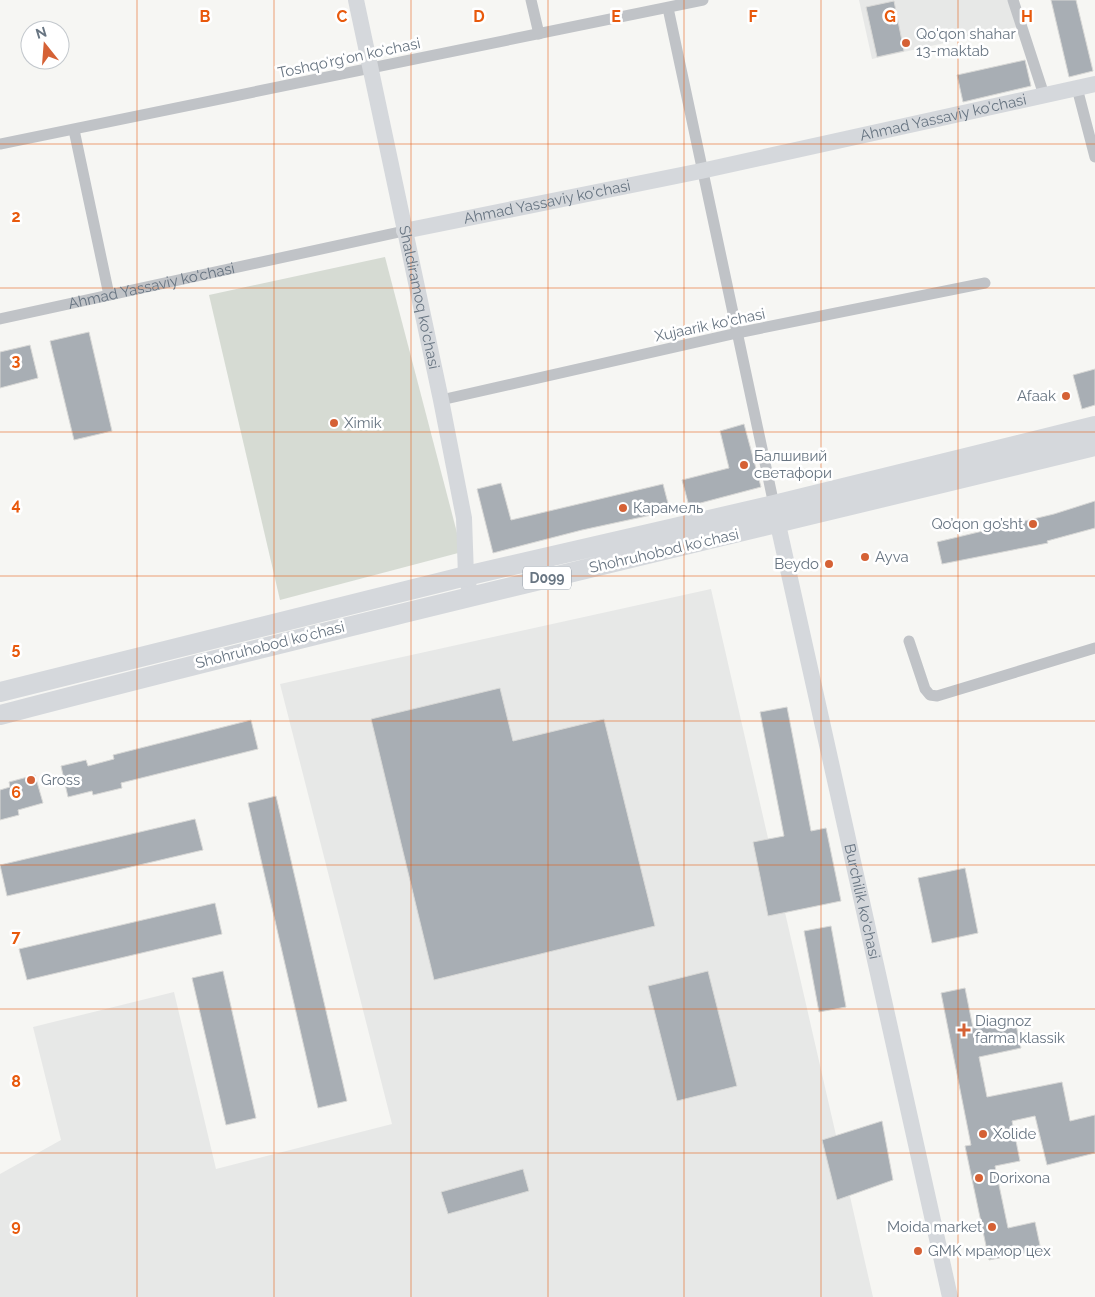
<svg xmlns="http://www.w3.org/2000/svg" width="1095" height="1297" font-family="Raleway,sans-serif">
<style>
.built{fill:#e7e8e7}
.green{fill:#d6dbd3}
.building{fill:#a8aeb4;stroke:#d8d8d6}
.lines{fill:none;stroke-linecap:round;stroke-linejoin:round}
.street{stroke:#c0c3c7;stroke-width:11}
.secondary{stroke:#d5d8dc;stroke-width:16}
.highway{stroke:#d5d8dc;stroke-width:20}
.grid{fill:none;stroke:#e8590c;stroke-width:1;stroke-opacity:0.55}
.poi-dot{fill:#d56135;stroke:#fff;stroke-width:2}
.labels{text-anchor:middle;stroke-width:5;stroke-linejoin:round;paint-order:stroke}
.shield{fill:#fff;stroke:#959ea8;stroke-width:1}
.shield-label{font-size:14px;font-weight:bold;fill:#687582}
.poi-label{font-size:15px;fill:#687582;stroke:#fff;text-anchor:start}
.street-label{font-size:15px;fill:#687582;stroke:#fff}
.grid-label{font-size:16px;text-anchor:middle;font-weight:bold;fill:#e8590c;stroke:#fff;stroke-width:5;stroke-linejoin:round;paint-order:stroke}
</style>
<rect width="100%" height="100%" fill="#f6f6f3"/>
<path class="built" d="M859,0H1008L1017,27L872,59Z
M711,589L873,1297H0V1174L61,1140L33,1027L174,992L216,1169L392,1124L280,684Z"/>
<path class="green" d="M385,257L462,552L280,600L209,295Z"/>
<path class="building" d="M1051,0H1076L1093,71L1069,77Z
M894,1L904,51L877,57L866,7Z
M1025,60L1031,86L963,102L957,75Z
M89,332L112,431L74,440L50,341Z
M30,345L38,378L0,388V352Z
M1095,369V405L1082,409L1073,375Z
M744,424L761,487L689,506L682,480L729,468L720,431Z
M501,483L511,520L663,484L670,511L582,530L493,553L477,489Z
M1095,501V528L1047,541L1048,543L942,564L937,542L1054,514Z
M500,688L513,741L604,719L655,926L434,980L371,719Z
M787,707L811,831L826,828L841,901L768,916L753,842L784,836L760,712Z
M251,720L258,749L121,783L122,788L93,795L92,791L68,797L61,766L86,760L88,766L114,759L113,755Z
M35,775L43,803L18,810L19,815L0,820V790L10,787L9,782Z
M276,796L347,1101L318,1108L248,803Z
M195,819L203,850L7,896L0,865Z
M965,868L978,933L932,943L918,878Z
M215,903L222,934L27,980L19,949Z
M831,926L846,1007L819,1012L804,931Z
M223,971L256,1118L226,1125L192,978Z
M708,971L737,1086L677,1101L648,986Z
M965,988L973,1028L1015,1020L1021,1048L979,1057L987,1097L1062,1082L1070,1121L1095,1115V1153L1047,1165L1035,1116L1012,1121L1020,1161L995,1166L1008,1228L1035,1222L1041,1250L989,1260L965,1146L971,1145L941,993Z
M882,1121L893,1180L837,1200L822,1140Z
M523,1169L529,1191L448,1214L441,1192Z"/>
<g class="lines">
<g class="street">
<path d="M531,0L539,34"/>
<path d="M1013,0L1044,95"/>
<path d="M668,8L774,505"/>
<path d="M1077,88L1095,157"/>
<path d="M74,130L109,295"/>
<path d="M0,144L703,0"/>
<path id="s1" d="M0,319L404,231"/>
<path d="M441,400L737,333L985,283"/>
<path d="M909,641L925,689L930,695L937,696L1095,648"/>
</g>
<g class="secondary">
<path id="s2" d="M356,0L441,400L464,518L466,576L469,588"/>
<path id="s3" d="M404,231L701,171L1095,84"/>
<path id="s4" d="M775,511L950,1297"/>
</g>
<path class="highway" d="M0,692L466,576L774,505L1095,426
M0,715C364,620 730,535 1095,446"/>
</g>
<path class="grid" d="M137,0V1297M274,0V1297M411,0V1297M548,0V1297M684,0V1297M821,0V1297M958,0V1297M0,144H1095M0,288H1095M0,432H1095M0,576H1095M0,721H1095M0,865H1095M0,1009H1095M0,1153H1095"/>
<g class="poi-dot">
<circle cx="906" cy="43" r="5"/>
<circle cx="1066" cy="396" r="5"/>
<circle cx="334" cy="423" r="5"/>
<circle cx="744" cy="465" r="5"/>
<circle cx="623" cy="508" r="5"/>
<circle cx="1033" cy="524" r="5"/>
<circle cx="865" cy="557" r="5"/>
<circle cx="829" cy="564" r="5"/>
<circle cx="31" cy="780" r="5"/>
<path d="M961.5 1022.5h5v5h5v5h-5v5h-5v-5h-5v-5h5z"/>
<circle cx="983" cy="1134" r="5"/>
<circle cx="979" cy="1178" r="5"/>
<circle cx="992" cy="1227" r="5"/>
<circle cx="918" cy="1251" r="5"/>
</g>
<g class="labels">
<rect class="shield" x="523" y="566.5" width="48" height="23" rx="4"/>
<g class="shield-label">
<text x="547" y="583">D099</text>
</g>
<g class="poi-label">
<text x="916" y="39">Qo'qon shahar<tspan x="916" dy="17">13-maktab</tspan></text>
<text x="1056" y="401" text-anchor="end">Afaak</text>
<text x="344" y="428">Ximik</text>
<text x="754" y="461">Балшивий<tspan x="754" dy="17">светафори</tspan></text>
<text x="633" y="513">Карамель</text>
<text x="1023" y="529" text-anchor="end">Qo’qon go’sht</text>
<text x="875" y="562">Ayva</text>
<text x="819" y="569" text-anchor="end">Beydo</text>
<text x="41" y="785">Gross</text>
<text x="975" y="1026">Diagnoz<tspan x="975" dy="17">farma klassik</tspan></text>
<text x="993" y="1139">Xolide</text>
<text x="989" y="1183">Dorixona</text>
<text x="982" y="1232" text-anchor="end">Moida market</text>
<text x="928" y="1256">GMK мрамор цех</text>
</g>
<g class="street-label">
<text transform="translate(349 58) rotate(-12)" y="5">Toshqoʻrgʻon koʻchasi</text>
<text dy="5" stroke="none"><textPath href="#s3" startOffset="551">Ahmad Yassaviy ko'chasi</textPath></text>
<text dy="5" stroke="none"><textPath href="#s3" startOffset="146">Ahmad Yassaviy ko'chasi</textPath></text>
<text dy="5" stroke="none"><textPath href="#s1" startOffset="155">Ahmad Yassaviy ko'chasi</textPath></text>
<text dy="5" stroke="none"><textPath href="#s2" startOffset="304">Shaldiramoq ko'chasi</textPath></text>
<text transform="translate(710 325) rotate(-12)" y="5">Xujaarik ko'chasi</text>
<text transform="translate(664 551) rotate(-13)" y="5">Shohruhobod koʻchasi</text>
<text transform="translate(270 645) rotate(-14)" y="5">Shohruhobod koʻchasi</text>
<text dy="5" stroke="none"><textPath href="#s4" startOffset="400">Burchilik ko'chasi</textPath></text>
</g>
</g>
<g class="grid-label">
<text x="205" y="22">B</text>
<text x="342" y="22">C</text>
<text x="479" y="22">D</text>
<text x="616" y="22">E</text>
<text x="753" y="22">F</text>
<text x="890" y="22">G</text>
<text x="1027" y="22">H</text>
<text x="16" y="222">2</text>
<text x="16" y="366">3</text>
<text x="16" y="510">4</text>
<text x="16" y="654">5</text>
<text x="16" y="798">6</text>
<text x="16" y="942">7</text>
<text x="16" y="1087">8</text>
<text x="16" y="1231">9</text>
</g>
<g transform="translate(45 45) rotate(343)"><circle r="24" fill="#ffffff" stroke="#c3c8cd"/>
<path d="M0-4L9 19L0 12L-9 19Z" fill="#d56135"/>
<text y="-8" font-size="14" font-weight="bold" text-anchor="middle" fill="#687582">N</text>
</g>
</svg>
